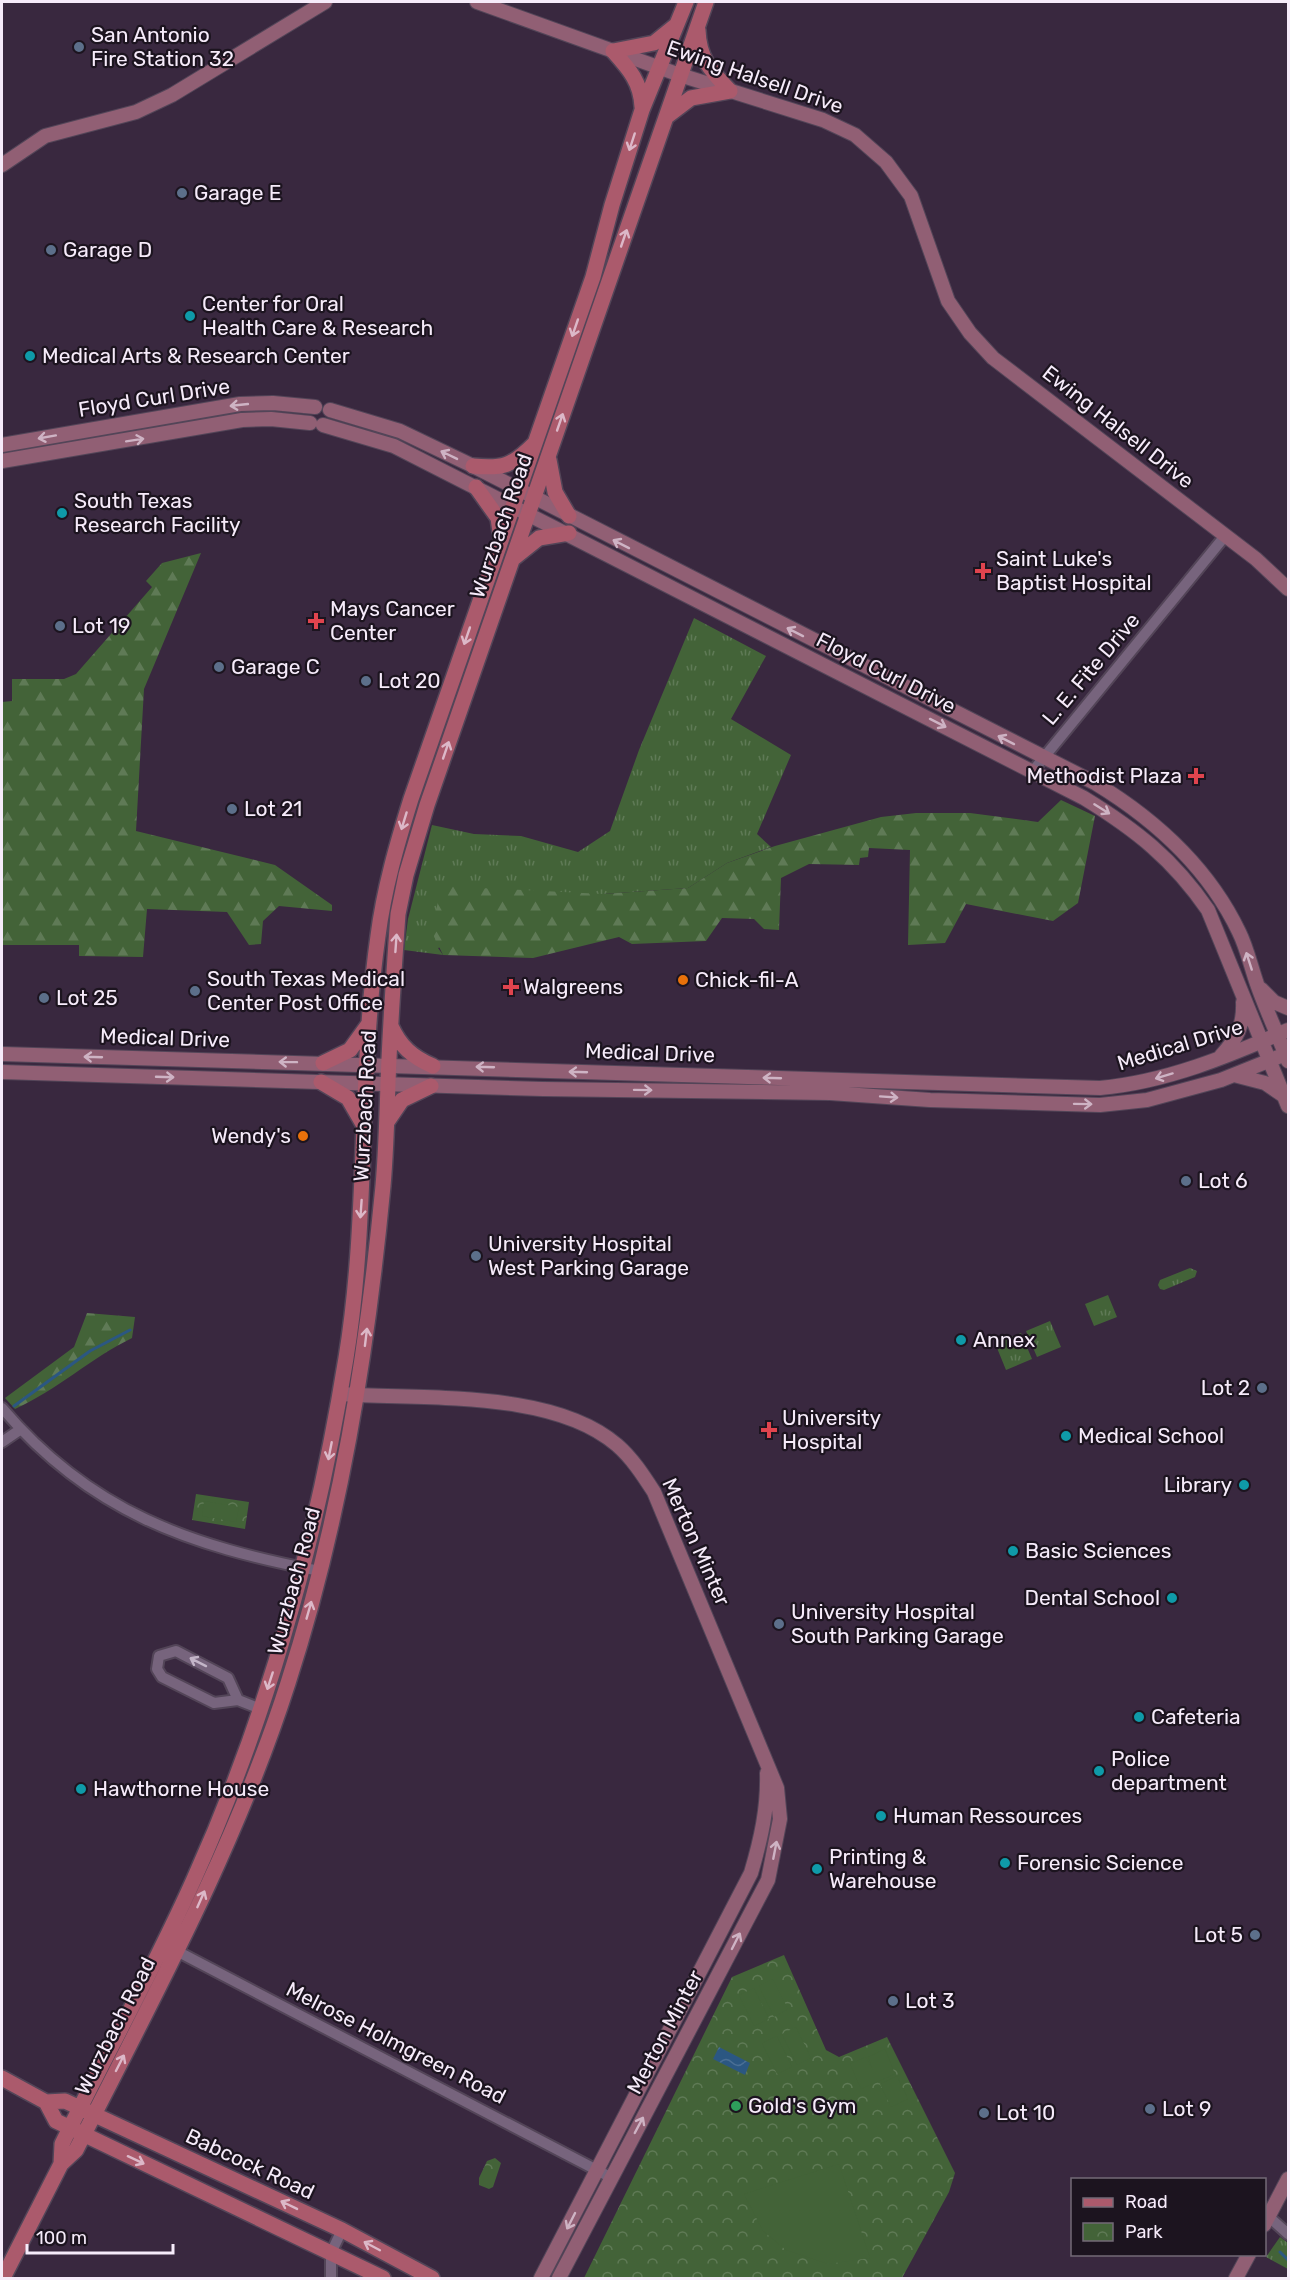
<svg xmlns="http://www.w3.org/2000/svg" width="1290" height="2280" font-family="Rubik,sans-serif">
<style>
.grass{fill:url(#grass-tufts)}
.forest{fill:url(#forest-firs)}
.park{fill:url(#park-crowns)}
.garden{fill:#436338}
.water{fill:url(#water-waves)}
.lines{fill:none;stroke-linecap:round;stroke-linejoin:round}
.stream{stroke:#2b5782;stroke-width:3}
.street-casing{stroke:#534558;stroke-width:14}
.secondary-casing{stroke:#534558;stroke-width:16}
.primary-casing{stroke:#534558;stroke-width:18}
.street{stroke:#77647d;stroke-width:10}
.secondary{stroke:#915f74;stroke-width:14}
.primary{stroke:#ab5a6c;stroke-width:15}
.oneway{stroke:#dcb8c8}
.oneway2{stroke:#ceb3c4}
.oneway3{stroke:#c3b5c8}
.service-dot{fill:#5c6f8a;stroke:#1c141f;stroke-width:2}
.culture-dot{fill:#0f9aa8;stroke:#1c141f;stroke-width:2}
.health-dot{fill:#e0444e;stroke:#1c141f;stroke-width:2}
.food-dot{fill:#e8710a;stroke:#1c141f;stroke-width:2}
.leisure-dot{fill:#2e9e5b;stroke:#1c141f;stroke-width:2}
.labels{text-anchor:middle;stroke-width:4.5;stroke-linejoin:round;paint-order:stroke}
.poi-label{font-size:21px;fill:#f6ebfa;stroke:#1c141f;text-anchor:start}
.street-label{font-size:21px;fill:#f6ebfa;stroke:#1c141f}
</style>
<defs>
<pattern id="grass-tufts" width="24" height="20" patternUnits="userSpaceOnUse" patternTransform="scale(1.5)"><rect width="24" height="20" fill="#436338"/><path d="M3 7l-1-3M5 7V3M7 7l1-3M15 17l-1-3M17 17v-4M19 17l1-3" fill="none" stroke="#5f7a56"/></pattern>
<pattern id="forest-firs" width="22" height="20" patternUnits="userSpaceOnUse" patternTransform="scale(1.5)"><rect width="22" height="20" fill="#436338"/><path d="M5 1l3.5 6h-7zM16 11l3.5 6h-7z" fill="#5f7a56"/></pattern>
<pattern id="park-crowns" width="20" height="18" patternUnits="userSpaceOnUse" patternTransform="scale(1.5)"><rect width="20" height="18" fill="#436338"/><path d="M2 6a3 3 0 1 1 6 0M12 15a3 3 0 1 1 6 0" fill="none" stroke="#5f7a56"/></pattern>
<pattern id="water-waves" width="16" height="10" patternUnits="userSpaceOnUse" patternTransform="scale(1.5)"><rect width="16" height="10" fill="#2b5782"/><path d="M0 5q4-4 8 0t8 0" fill="none" stroke="#4a6f95"/></pattern>
</defs>
<rect width="100%" height="100%" fill="#39283f"/>
<path class="grass" d="M694,618L766,656L731,719L791,755L757,834L771,847L727,863L688,888L603,894L438,948L443,955L404,950L408,919L432,825L474,834L521,836L578,852L610,831L639,750Z
M1190,1268L1197,1271L1195,1277L1164,1290L1160,1289L1158,1285L1160,1280Z
M1108,1295L1117,1317L1094,1326L1085,1304Z
M1050,1321L1061,1347L1037,1357L1026,1331Z
M1021,1333L1032,1359L1006,1370L995,1343Z
M1280,2237L1288,2243V2269L1266,2257Z"/>
<path class="forest" d="M201,553L144,689L136,831L275,865L332,905V911L279,906L263,921L261,944L249,945L227,912L147,909L143,957L79,956V945H2V702L12,701V679H64L76,674L152,587L146,581L162,563Z
M1061,800L1095,816L1078,903L1053,921L966,904L945,943L908,945L910,850L869,848L868,857L860,858L859,865L809,864L781,878L779,930L764,929L754,919L722,918L706,941L632,944L619,937L533,958L443,955L432,932L441,886L603,894L688,888L727,863L775,846L881,817L916,813H970L1038,822Z
M87,1313L135,1317L132,1338C91,1358 57,1390 15,1409L5,1398L74,1347Z"/>
<path class="park" d="M196,1494L249,1502L245,1529L192,1520Z
M784,1955L826,2050L839,2057L887,2037L955,2173L949,2192L902,2278H584L732,1977Z
M495,2158L501,2163L493,2187L489,2189L479,2185V2178L487,2161Z"/>
<path class="garden" d="M204,1501L239,1507L236,1522L202,1516Z
M773,1979L788,2009L774,2017L759,1986Z
M754,1988L769,2019L754,2026L739,1995Z
M796,2027L811,2058L797,2065L782,2034Z
M777,2036L792,2067L777,2074L762,2043Z
M885,2049L895,2074L861,2089L850,2064L866,2057L873,2070L868,2057Z
M897,2076L908,2099L891,2107L880,2084Z
M839,2164L870,2258L828,2264L786,2250L763,2231L744,2194Z"/>
<path class="water" d="M719,2047L750,2063L745,2075L713,2059Z"/>
<g class="lines">
<path class="stream" d="M14,1406L90,1351L130,1330
M1280,2252L1288,2260"/>
<defs>
<path id="street" d="M1032,772L1225,536
M2,1408C90,1512 190,1546 320,1571
M2,1442L21,1429
M238,1700L228,1678L176,1651L159,1656L157,1669L162,1677L214,1703L238,1700L261,1709
M171,1948L612,2178
M1269,2217L1288,2234
M331,2278V2253L342,2230"/>
<path id="secondary" d="M477,2L680,75L823,120L855,135L886,162L911,196L948,301L970,333L993,358L1256,559L1288,589
M2,165L45,136L136,112L172,95L325,2
M330,410L400,431L473,466L1095,783C1156,820 1208,867 1239,932C1247,948 1251,967 1257,984C1266,1010 1278,1035 1288,1061
M323,425L394,446L1084,798C1136,830 1173,859 1208,910L1288,1106
M2,445L240,404L273,403L315,407
M2,461L242,420L271,419L310,423
M1261,989L1274,1002L1288,1008
M2,1054L1100,1088C1166,1082 1229,1056 1288,1030
M1221,1056C1237,1038 1244,1026 1243,1002
M2,1072L543,1089L830,1093L930,1100L1100,1105L1147,1100L1221,1080L1288,1053
M1234,1075L1265,1083L1284,1096
M340,1394C423,1400 552,1389 617,1445C632,1458 643,1475 654,1492L777,1788L780,1819L768,1880L559,2278
M1264,2225L1288,2179
M541,2278L751,1873C761,1839 768,1808 767,1773
M1236,2278L1249,2254"/>
<path id="primary" d="M698,30C699,59 711,71 730,91
M613,51L654,43L675,26
M613,51C629,69 641,82 642,107
M666,117L691,98L730,91
M549,460L555,492L569,516
M473,466C503,469 512,466 534,444
M476,487L498,518L501,539
M514,558L539,538L569,533
M391,1026C400,1046 412,1057 433,1066
M323,1063L350,1050L368,1025
M321,1082L348,1098L363,1124
M387,1122L402,1100L431,1086
M2,2078L46,2102L65,2101L342,2230L432,2278
M46,2102L56,2121L383,2278
M61,2164L62,2144C105,2056 154,1969 194,1879C269,1713 317,1538 346,1358C369,1218 358,1076 378,936C384,889 397,844 411,799L593,277L612,205L642,110L686,2
M3,2278L61,2164L76,2150C153,1998 236,1846 288,1683C340,1522 367,1354 383,1186C386,1152 387,1117 388,1083C390,1026 394,970 398,914L406,875L427,805L706,2"/>
</defs>
<use href="#street" class="street-casing"/>
<use href="#secondary" class="secondary-casing"/>
<use href="#primary" class="primary-casing"/>
<use href="#street" class="street"/>
<use href="#secondary" class="secondary"/>
<use href="#primary" class="primary"/>
</g>
<defs><path id="oneway-shaft" d="M-6 0H5M1.5-3L5.5 0L1.5 3" fill="none" stroke-width="1.6" stroke-linecap="round" stroke-linejoin="round" transform="scale(1.5)"/></defs>
<g class="oneway">
<use href="#oneway-shaft" transform="translate(632 142) rotate(108)"/>
<use href="#oneway-shaft" transform="translate(624 238) rotate(-71)"/>
<use href="#oneway-shaft" transform="translate(575 328) rotate(109)"/>
<use href="#oneway-shaft" transform="translate(560 422) rotate(-71)"/>
<use href="#oneway-shaft" transform="translate(467 636) rotate(109)"/>
<use href="#oneway-shaft" transform="translate(446 750) rotate(-71)"/>
<use href="#oneway-shaft" transform="translate(404 821) rotate(107)"/>
<use href="#oneway-shaft" transform="translate(396 943) rotate(-86)"/>
<use href="#oneway-shaft" transform="translate(361 1209) rotate(94)"/>
<use href="#oneway-shaft" transform="translate(366 1337) rotate(-83)"/>
<use href="#oneway-shaft" transform="translate(330 1451) rotate(101)"/>
<use href="#oneway-shaft" transform="translate(309 1610) rotate(-74)"/>
<use href="#oneway-shaft" transform="translate(270 1681) rotate(108)"/>
<use href="#oneway-shaft" transform="translate(201 1899) rotate(-66)"/>
<use href="#oneway-shaft" transform="translate(120 2063) rotate(-63)"/>
<use href="#oneway-shaft" transform="translate(136 2160) rotate(25)"/>
<use href="#oneway-shaft" transform="translate(289 2205) rotate(-154)"/>
<use href="#oneway-shaft" transform="translate(372 2246) rotate(-152)"/>
</g>
<g class="oneway2">
<use href="#oneway-shaft" transform="translate(239 405) rotate(174)"/>
<use href="#oneway-shaft" transform="translate(47 437) rotate(170)"/>
<use href="#oneway-shaft" transform="translate(135 440) rotate(-9)"/>
<use href="#oneway-shaft" transform="translate(449 455) rotate(-154)"/>
<use href="#oneway-shaft" transform="translate(621 544) rotate(-153)"/>
<use href="#oneway-shaft" transform="translate(795 632) rotate(-153)"/>
<use href="#oneway-shaft" transform="translate(938 723) rotate(27)"/>
<use href="#oneway-shaft" transform="translate(1006 740) rotate(-153)"/>
<use href="#oneway-shaft" transform="translate(1102 809) rotate(32)"/>
<use href="#oneway-shaft" transform="translate(1249 961) rotate(-108)"/>
<use href="#oneway-shaft" transform="translate(93 1057) rotate(-178)"/>
<use href="#oneway-shaft" transform="translate(288 1062) rotate(-179)"/>
<use href="#oneway-shaft" transform="translate(485 1067) rotate(-178)"/>
<use href="#oneway-shaft" transform="translate(578 1072) rotate(-178)"/>
<use href="#oneway-shaft" transform="translate(1164 1076) rotate(163)"/>
<use href="#oneway-shaft" transform="translate(165 1077) rotate(2)"/>
<use href="#oneway-shaft" transform="translate(772 1078) rotate(-178)"/>
<use href="#oneway-shaft" transform="translate(643 1090) rotate(1)"/>
<use href="#oneway-shaft" transform="translate(889 1097) rotate(4)"/>
<use href="#oneway-shaft" transform="translate(1083 1104) rotate(1)"/>
<use href="#oneway-shaft" transform="translate(775 1850) rotate(-79)"/>
<use href="#oneway-shaft" transform="translate(736 1941) rotate(-63)"/>
<use href="#oneway-shaft" transform="translate(639 2125) rotate(-62)"/>
<use href="#oneway-shaft" transform="translate(571 2221) rotate(117)"/>
</g>
<use class="oneway3" href="#oneway-shaft" transform="translate(198 1662) rotate(-153)"/>
<g class="service-dot">
<circle cx="79" cy="47" r="6"/>
<circle cx="182" cy="193" r="6"/>
<circle cx="51" cy="250" r="6"/>
<circle cx="60" cy="626" r="6"/>
<circle cx="219" cy="667" r="6"/>
<circle cx="366" cy="681" r="6"/>
<circle cx="232" cy="809" r="6"/>
<circle cx="195" cy="991" r="6"/>
<circle cx="44" cy="998" r="6"/>
<circle cx="1186" cy="1181" r="6"/>
<circle cx="476" cy="1256" r="6"/>
<circle cx="1262" cy="1388" r="6"/>
<circle cx="779" cy="1624" r="6"/>
<circle cx="1255" cy="1935" r="6"/>
<circle cx="893" cy="2001" r="6"/>
<circle cx="1150" cy="2109" r="6"/>
<circle cx="984" cy="2113" r="6"/>
</g>
<g class="culture-dot">
<circle cx="190" cy="316" r="6"/>
<circle cx="30" cy="356" r="6"/>
<circle cx="62" cy="513" r="6"/>
<circle cx="961" cy="1340" r="6"/>
<circle cx="1066" cy="1436" r="6"/>
<circle cx="1244" cy="1485" r="6"/>
<circle cx="1013" cy="1551" r="6"/>
<circle cx="1172" cy="1598" r="6"/>
<circle cx="1139" cy="1717" r="6"/>
<circle cx="1099" cy="1771" r="6"/>
<circle cx="81" cy="1789" r="6"/>
<circle cx="881" cy="1816" r="6"/>
<circle cx="1005" cy="1863" r="6"/>
<circle cx="817" cy="1869" r="6"/>
</g>
<g class="health-dot">
<path d="M980 562h6v6h6v6h-6v6h-6v-6h-6v-6h6z"/>
<path d="M313 612h6v6h6v6h-6v6h-6v-6h-6v-6h6z"/>
<path d="M1193 767h6v6h6v6h-6v6h-6v-6h-6v-6h6z"/>
<path d="M508 978h6v6h6v6h-6v6h-6v-6h-6v-6h6z"/>
<path d="M766 1421h6v6h6v6h-6v6h-6v-6h-6v-6h6z"/>
</g>
<g class="food-dot">
<circle cx="683" cy="980" r="6"/>
<circle cx="303" cy="1136" r="6"/>
</g>
<circle class="leisure-dot" cx="736" cy="2106" r="6"/>
<g class="labels">
<g class="poi-label">
<text x="91" y="42">San Antonio<tspan x="91" dy="24">Fire Station 32</tspan></text>
<text x="194" y="200">Garage E</text>
<text x="63" y="257">Garage D</text>
<text x="202" y="311">Center for Oral<tspan x="202" dy="24">Health Care &amp; Research</tspan></text>
<text x="42" y="363">Medical Arts &amp; Research Center</text>
<text x="74" y="508">South Texas<tspan x="74" dy="24">Research Facility</tspan></text>
<text x="996" y="566">Saint Luke's<tspan x="996" dy="24">Baptist Hospital</tspan></text>
<text x="330" y="616">Mays Cancer<tspan x="330" dy="24">Center</tspan></text>
<text x="72" y="633">Lot 19</text>
<text x="231" y="674">Garage C</text>
<text x="378" y="688">Lot 20</text>
<text x="1182" y="783" text-anchor="end">Methodist Plaza</text>
<text x="244" y="816">Lot 21</text>
<text x="207" y="986">South Texas Medical<tspan x="207" dy="24">Center Post Office</tspan></text>
<text x="695" y="987">Chick-fil-A</text>
<text x="523" y="994">Walgreens</text>
<text x="56" y="1005">Lot 25</text>
<text x="291" y="1143" text-anchor="end">Wendy's</text>
<text x="1198" y="1188">Lot 6</text>
<text x="488" y="1251">University Hospital<tspan x="488" dy="24">West Parking Garage</tspan></text>
<text x="973" y="1347">Annex</text>
<text x="1250" y="1395" text-anchor="end">Lot 2</text>
<text x="782" y="1425">University<tspan x="782" dy="24">Hospital</tspan></text>
<text x="1078" y="1443">Medical School</text>
<text x="1232" y="1492" text-anchor="end">Library</text>
<text x="1025" y="1558">Basic Sciences</text>
<text x="1160" y="1605" text-anchor="end">Dental School</text>
<text x="791" y="1619">University Hospital<tspan x="791" dy="24">South Parking Garage</tspan></text>
<text x="1151" y="1724">Cafeteria</text>
<text x="1111" y="1766">Police<tspan x="1111" dy="24">department</tspan></text>
<text x="93" y="1796">Hawthorne House</text>
<text x="893" y="1823">Human Ressources</text>
<text x="829" y="1864">Printing &amp;<tspan x="829" dy="24">Warehouse</tspan></text>
<text x="1017" y="1870">Forensic Science</text>
<text x="1243" y="1942" text-anchor="end">Lot 5</text>
<text x="905" y="2008">Lot 3</text>
<text x="748" y="2113">Gold's Gym</text>
<text x="1162" y="2116">Lot 9</text>
<text x="996" y="2120">Lot 10</text>
</g>
<g class="street-label">
<text transform="translate(755 77) rotate(19)" y="7">Ewing Halsell Drive</text>
<text transform="translate(154 398) rotate(-9)" y="7">Floyd Curl Drive</text>
<text transform="translate(1118 427) rotate(38)" y="7">Ewing Halsell Drive</text>
<text transform="translate(501 526) rotate(-71)" y="7">Wurzbach Road</text>
<text transform="translate(1091 669) rotate(-50)" y="7">L. E. Fite Drive</text>
<text transform="translate(886 673) rotate(27)" y="7">Floyd Curl Drive</text>
<text transform="translate(165 1038) rotate(2)" y="7">Medical Drive</text>
<text transform="translate(1180 1045) rotate(-17)" y="7">Medical Drive</text>
<text transform="translate(650 1053) rotate(2)" y="7">Medical Drive</text>
<text transform="translate(365 1106) rotate(-87)" y="7">Wurzbach Road</text>
<text transform="translate(696 1542) rotate(66)" y="7">Merton Minter</text>
<text transform="translate(294 1581) rotate(-75)" y="7">Wurzbach Road</text>
<text transform="translate(115 2026) rotate(-63)" y="7">Wurzbach Road</text>
<text transform="translate(665 2032) rotate(-62)" y="7">Merton Minter</text>
<text transform="translate(396 2043) rotate(27)" y="7">Melrose Holmgreen Road</text>
<text transform="translate(250 2164) rotate(25)" y="7">Babcock Road</text>
</g>
</g>
<rect width="1290" height="2280" fill="none" stroke="#f6ebfa" stroke-width="6"/>
<rect x="1071" y="2178" width="195" height="78" fill="#1c141f" stroke="#736a77" stroke-width="1.5"/>
<rect x="1083" y="2198" width="30" height="9" fill="#ab5a6c" stroke="#736a77" stroke-width="1.5"/>
<text x="1125" y="2208" font-size="18" fill="#f6ebfa">Road</text>
<rect x="1083" y="2223" width="30" height="18" fill="url(#park-crowns)" stroke="#736a77" stroke-width="1.5"/>
<text x="1125" y="2238" font-size="18" fill="#f6ebfa">Park</text>
<path d="M27 2244v9h146v-9" fill="none" stroke="#f6ebfa" stroke-width="3"/>
<text x="36" y="2244" font-size="18" fill="#f6ebfa" stroke="#1c141f" stroke-width="4.5" paint-order="stroke">100 m</text>
</svg>
